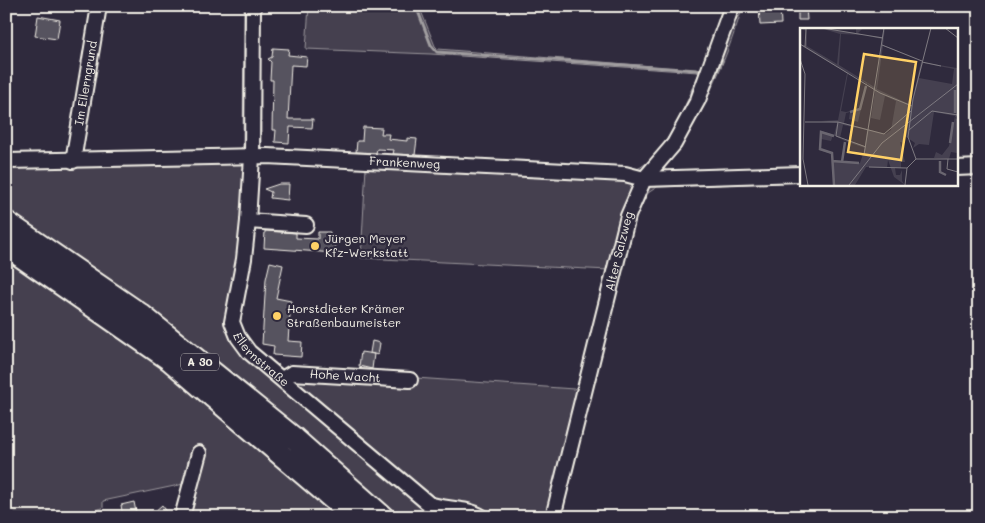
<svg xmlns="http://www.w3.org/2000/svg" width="985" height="523" font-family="Mali,sans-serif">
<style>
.green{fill:#454050;stroke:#9c989c}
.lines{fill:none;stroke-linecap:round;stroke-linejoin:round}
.stream{stroke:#a19ea0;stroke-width:3}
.building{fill:#56525f;stroke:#f4f1e8}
.minor-casing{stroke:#f4f1e8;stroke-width:18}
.highway-casing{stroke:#f4f1e8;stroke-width:25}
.minor{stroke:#2f2a3d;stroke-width:14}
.highway{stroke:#2f2a3d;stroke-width:21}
.poi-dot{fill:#ffd166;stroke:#2f2a3d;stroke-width:2}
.labels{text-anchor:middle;stroke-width:4.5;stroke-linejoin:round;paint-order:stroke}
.shield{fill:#2f2a3d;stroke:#b9b5b5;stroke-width:1}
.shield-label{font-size:11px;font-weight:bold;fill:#f4f1e8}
.street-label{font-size:12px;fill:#f4f1e8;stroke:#2f2a3d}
.poi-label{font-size:12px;fill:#f4f1e8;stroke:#2f2a3d;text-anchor:start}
.inset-river{fill:none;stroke:#6a6670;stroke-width:2.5}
.inset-road{fill:none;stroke:#7e7a81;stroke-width:1}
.view{fill:#ffd166;fill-opacity:0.15;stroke:#ffd166;stroke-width:2.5}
.inset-edge{fill:none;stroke:#f4f1e8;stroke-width:2.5}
</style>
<rect width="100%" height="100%" fill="#2f2a3d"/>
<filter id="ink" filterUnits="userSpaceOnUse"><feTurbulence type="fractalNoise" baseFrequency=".02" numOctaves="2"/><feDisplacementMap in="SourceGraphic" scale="10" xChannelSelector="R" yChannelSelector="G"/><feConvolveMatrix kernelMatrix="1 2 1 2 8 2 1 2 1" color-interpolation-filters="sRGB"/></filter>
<g filter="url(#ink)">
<path class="green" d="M244,6H260L261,147L252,252L239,251L226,310L229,328L277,382L315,371L574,389L581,383L609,270L361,258L366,167L635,170C666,157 685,104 699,75L698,72L431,54L306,49L309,6H419L435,46L438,49L701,70L726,6H743C725,63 701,121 664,167L667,173L801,168V182L657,187L648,193L635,218L561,517H178L184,484L103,501V508L66,517H6V155L64,154L71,148H80L85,154L237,152L243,146Z"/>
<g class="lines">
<path class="stream" d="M416,6L431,45L437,52L697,70L701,72L692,91L694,93
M704,103L722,60"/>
</g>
<path class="building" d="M759,6H780L781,24L760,25Z
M798,6H806L807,20H798Z
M38,16L60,20L57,39L35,36Z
M273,48L289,49L288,55L307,57L306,66L291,65L288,119H313L312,128L290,127L289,143L275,142L276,130H272L273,80H270L271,62L268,59L272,57Z
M363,127L382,128L381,134H389L388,139L407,141V138L417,139L415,155L393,154L394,150L377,149L376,153L356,152L357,141H362Z
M279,184H289L288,200L270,198L271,192L264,189Z
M265,231L296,233V238L318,239V232H330V238L336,239L335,253L264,248Z
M270,262L283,265L276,298L291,301L288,341L302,342L301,357L273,355L274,346L262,344L266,279Z
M372,341L380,343L378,355L370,353Z
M361,352L374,354L372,369L359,366Z
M134,502L137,517H123L121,505Z
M162,505L171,517H158L154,512Z"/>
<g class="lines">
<defs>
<g id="minor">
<path id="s1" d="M253,6L252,157L248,221L244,259L232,322L238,337L249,352L429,504C445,510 467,507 482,517"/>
<path id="s2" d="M6,161L267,156L625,174L644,179L801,174"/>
<path id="s3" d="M73,161L99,6"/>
<path d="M956,168L979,167"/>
<path d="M248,221L306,225"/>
<path id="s4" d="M282,379L292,373L410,380"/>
<path d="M182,517L199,453"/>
<path id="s5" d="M553,517L628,216L644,179L674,144L698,100L732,6"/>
</g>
<path id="highway" d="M6,222L140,314L295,439L383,517
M6,246L170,360L354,517"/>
</defs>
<use href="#minor" class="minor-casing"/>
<use href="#highway" class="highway-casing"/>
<use href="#minor" class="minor"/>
<use href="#highway" class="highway"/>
</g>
</g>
<g class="poi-dot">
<circle cx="315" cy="246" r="5"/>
<circle cx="277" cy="316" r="5"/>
</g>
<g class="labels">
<rect class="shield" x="181" y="353.5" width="38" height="17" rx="4"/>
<g class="shield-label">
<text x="200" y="366">A 30</text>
</g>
<g class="street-label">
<text dy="4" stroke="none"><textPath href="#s3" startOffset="79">Im Ellerngrund</textPath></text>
<text dy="4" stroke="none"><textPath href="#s2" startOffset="399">Frankenweg</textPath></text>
<text dy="4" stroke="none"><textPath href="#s5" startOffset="274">Alter Salzweg</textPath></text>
<text dy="4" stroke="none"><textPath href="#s1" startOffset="366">Ellernstraße</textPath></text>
<text dy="4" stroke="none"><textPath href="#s4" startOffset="65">Hohe Wacht</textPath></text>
</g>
<g class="poi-label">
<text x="325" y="243">Jürgen Meyer<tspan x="325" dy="14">Kfz-Werkstatt</tspan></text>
<text x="287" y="313">Horstdieter Krämer<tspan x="287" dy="14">Straßenbaumeister</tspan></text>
</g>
</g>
<g transform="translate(800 28)">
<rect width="158" height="158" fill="#2f2a3d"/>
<path d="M0,0H7V18L37,36L40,6L20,0L56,5V0H63L58,5L63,7L41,6L39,37L76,60L82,11L68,8L82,9L85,0L83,17L116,30L83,18L77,61L111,77L121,34L157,40V88L155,90L157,91V125L151,124L149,131L134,130L136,124L142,127L149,118L155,88L134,84L129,117L119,116L113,120L115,115L105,108V115L100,114L105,134H101V140H95L96,147H100L102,142V153L105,157L94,149L88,132L87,140L66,139L55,157H34L32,126L19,122L21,103L34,107L37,95L21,93L38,92L47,45L0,17H5L6,3ZM123,35L154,41L152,56L119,50ZM48,45L66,55L60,81L46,84L41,83ZM67,55L75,63L71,90L80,92L85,68L96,73L91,102L86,106L44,95L46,85L50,84L49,91L58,94ZM43,97L67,102L65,118L40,110ZM33,107L45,113L42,134L33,133L32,125L20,121L21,111L31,113ZM45,113L65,120L60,135L42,133Z" fill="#454050" fill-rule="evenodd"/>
<path class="inset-river" d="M155,62V85M50,84L60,81L66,58M34,108L21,104L20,121L32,125L34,157M150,115L153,94M32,133L59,135M140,133V144L146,147M42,134L45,114"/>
<path class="inset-road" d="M22,0L83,10M145,0L158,10M0,16L80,65L112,78M82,17L122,33M5,19L6,0M0,31L5,46L3,131L8,157M122,34L141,38M5,94H38L84,106L111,83M38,94L36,108L66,119M109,102L132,83L158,87M64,127L84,0M116,131L108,109L113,71L131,0M148,131L147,141L158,144M69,139L107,140M49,157L82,115L158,56M105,157L107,140L116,131H158"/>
<path class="view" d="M64,26L116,34L101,132L48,124Z"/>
<rect width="158" height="158" class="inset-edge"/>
</g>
<rect width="985" height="523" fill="none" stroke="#2f2a3d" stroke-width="25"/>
<rect x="12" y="12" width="960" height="498" fill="none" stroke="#f4f1e8" stroke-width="2" filter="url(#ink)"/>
</svg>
